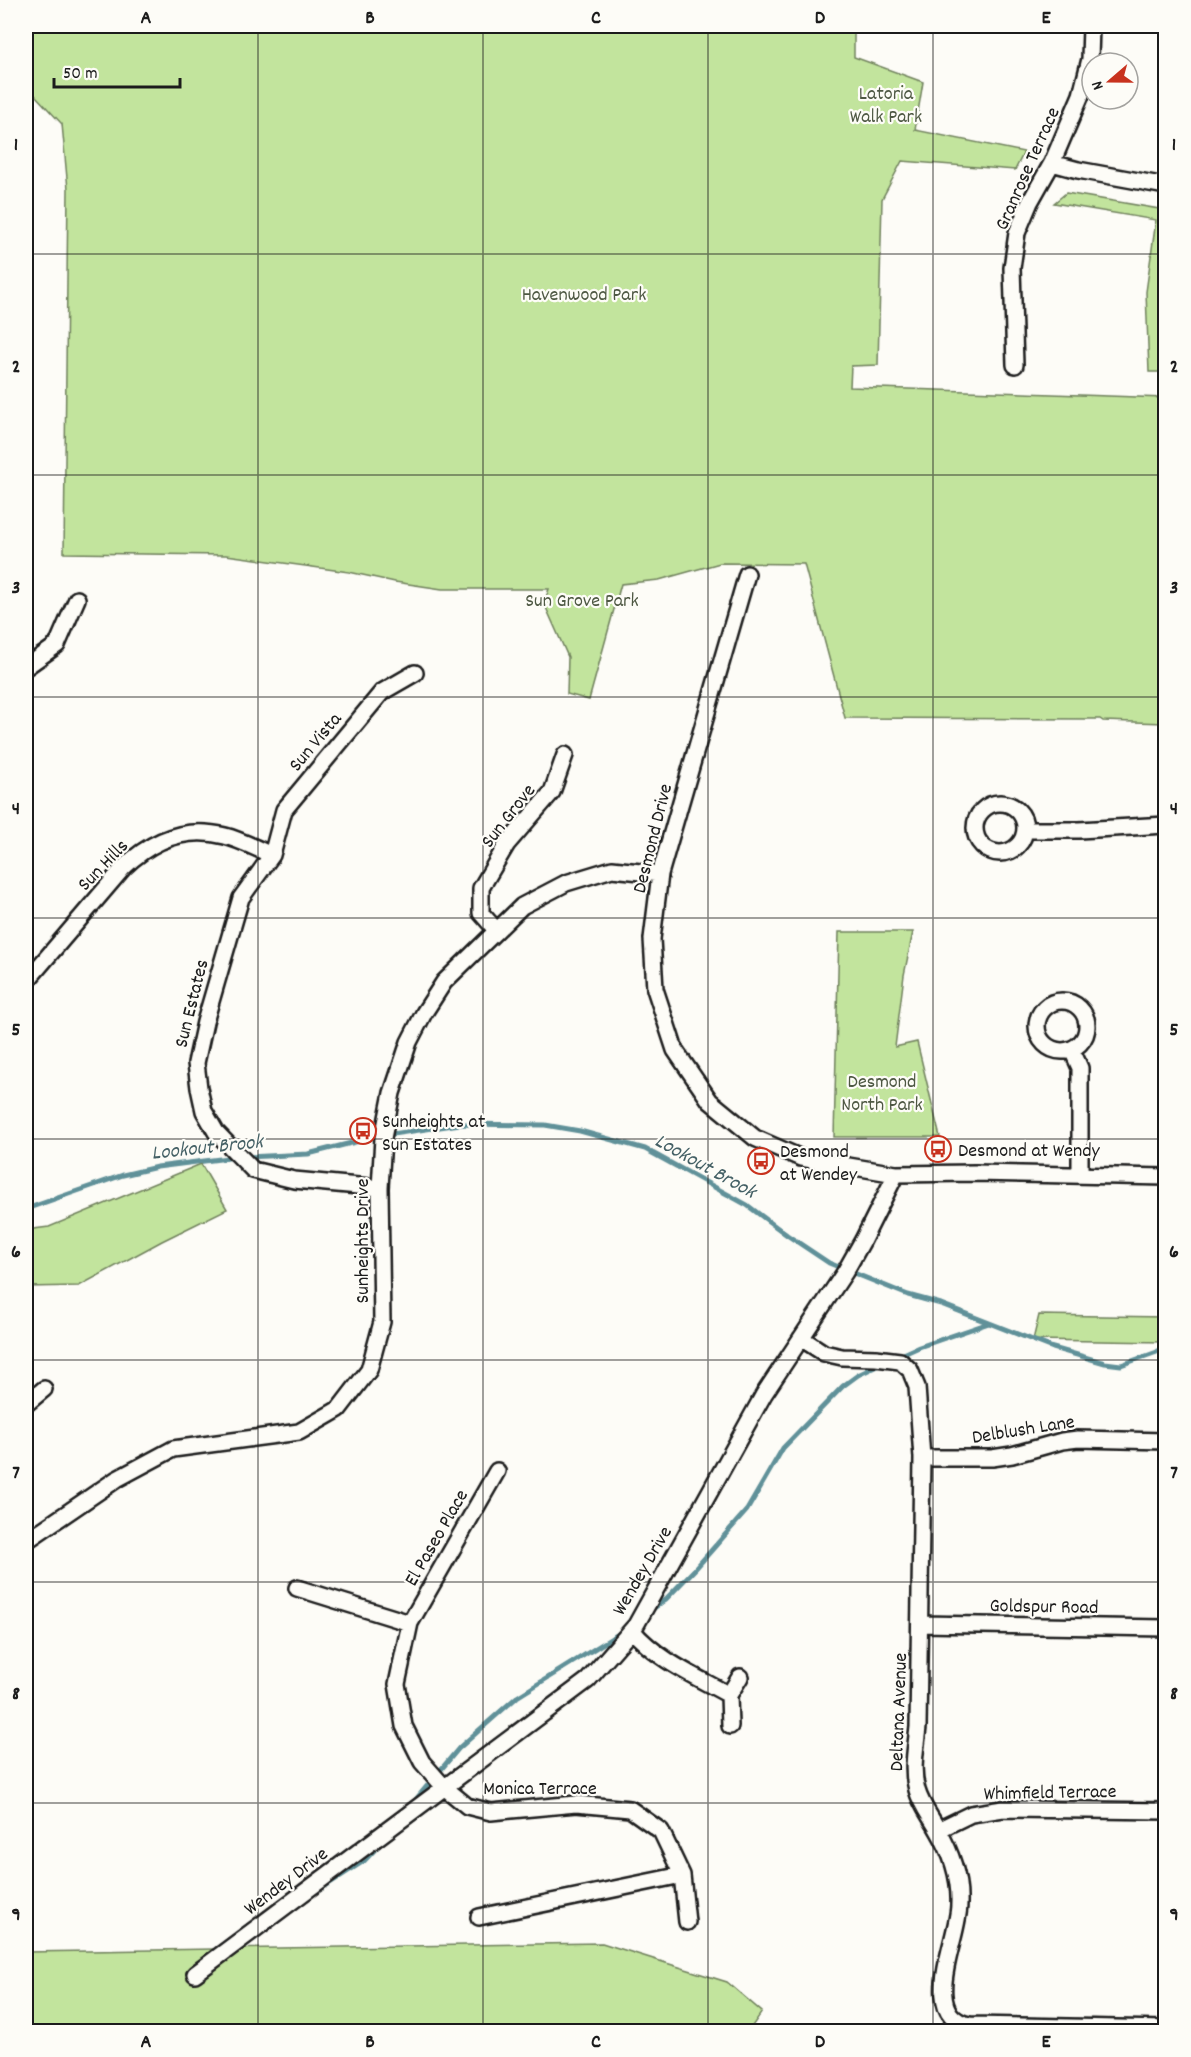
<svg xmlns="http://www.w3.org/2000/svg" width="1191" height="2057" font-family="Dekko,sans-serif">
<style>
.green{fill:#c2e49d;stroke:#6f805c;stroke-width:1.5}
.lines{fill:none;stroke-linecap:round;stroke-linejoin:round}
.stream{stroke:#619199;stroke-width:5}
.street-casing{stroke:#1c1c1c;stroke-width:20}
.street{stroke:#fdfcf7;stroke-width:15}
.grid{fill:none;stroke:#1c1c1c;stroke-width:1.5;stroke-opacity:0.55}
.labels{text-anchor:middle;stroke-width:4.5;stroke-linejoin:round;paint-order:stroke}
.park-label{font-size:20px;fill:#4e5843;stroke:#fdfcf7}
.street-label{font-size:20px;fill:#1c1c1c;stroke:#fdfcf7}
.poi-label{font-size:20px;fill:#1c1c1c;stroke:#fdfcf7;text-anchor:start}
.water-label{font-size:21px;font-style:italic;fill:#446065;stroke:#fdfcf7}
.neatline{fill:none;stroke:#1c1c1c;stroke-width:2}
.grid-label{font-size:20px;text-anchor:middle;font-weight:bold;fill:#1c1c1c}
</style>
<rect width="100%" height="100%" fill="#fdfcf7"/>
<filter id="ink" filterUnits="userSpaceOnUse"><feTurbulence type="fractalNoise" baseFrequency=".0167" numOctaves="2"/><feDisplacementMap in="SourceGraphic" scale="12" xChannelSelector="R" yChannelSelector="G"/><feConvolveMatrix kernelMatrix="1 2 1 2 8 2 1 2 1" color-interpolation-filters="sRGB"/></filter>
<g filter="url(#ink)">
<path class="green" d="M26,26H854V57L923,82L915,130L1024,152L1015,170L902,161L882,199L878,365L851,366L850,387L1165,398V723L1103,721L1100,719L845,718L804,564L720,563L659,580L621,584L589,700L567,694L568,657L544,603L549,589H442L395,582L349,572L226,555L64,553L68,189L62,124L34,94H26Z
M1066,193L1165,210V372H1149L1146,292L1156,220L1054,203Z
M839,932H913L904,975L895,1047L917,1042L940,1137H834Z
M201,1164L227,1209L162,1241L79,1286L26,1287V1230L49,1227Z
M1039,1315L1165,1317V1342L1033,1340Z
M602,1943L727,1982L762,2012L748,2032L26,2031V1952Z"/>
<g class="lines">
<path class="stream" d="M246,1157L308,1154L379,1136L460,1124L545,1125L580,1131L645,1149L747,1205L787,1235L829,1263L908,1295L941,1304L1053,1348L1105,1363L1121,1365L1157,1352L1166,1345
M26,1209L123,1175L157,1167L236,1157
M897,1357L919,1347L989,1323
M650,1611L666,1599L695,1569L747,1510L783,1448L843,1386L858,1375L883,1363
M412,1804L459,1748L517,1697L623,1631
M313,1894L364,1861L380,1844"/>
<defs>
<path id="street" d="M1052,163L1078,170L1166,186
M1015,365L1012,268L1017,233L1030,202L1052,163L1081,95L1090,59L1091,26
M747,574L660,874L652,939L655,989L675,1050L710,1101L755,1138L801,1158L896,1174L975,1173L1166,1177
M26,667L57,645L77,599
M975 828a25 25 0 1 1 50 0a25 25 0 1 1-50 0Z
M1026,830H1079L1166,825
M496,930L481,913V888L507,844L552,792L565,755
M26,982L124,867C152,840 186,826 225,836C241,840 257,849 272,855
M1037 1026a25 25 0 1 1 50 0a25 25 0 1 1-50 0Z
M1072,1050L1080,1068V1174
M380,1188L294,1180L253,1170L216,1132L204,1111L199,1088L196,1063L205,1022L241,898L272,855L284,810L382,692L415,673
M801,1338L824,1353L842,1357L876,1358L900,1361L910,1370L917,1387L922,1458L918,1727C916,1748 911,1769 917,1790C921,1805 931,1817 938,1830C951,1852 960,1878 959,1904C959,1939 918,2015 970,2025L1166,2029
M26,1404L44,1389
M922,1458H992L1012,1455L1062,1441L1078,1439L1166,1441
M497,1471L410,1623L397,1684L404,1726L422,1762L444,1787L467,1806L491,1812L576,1804L630,1809L661,1831L682,1875L687,1922
M26,1541L117,1479L173,1449L299,1432L339,1409L369,1370L382,1322L380,1188L383,1138L392,1093L409,1042L424,1013L444,982L522,906L566,883L612,869L660,874
M297,1588L410,1623
M921,1624L1166,1628
M632,1630C657,1660 695,1676 729,1695
M730,1726L729,1695L740,1677
M938,1830L971,1814L1003,1809L1166,1811
M479,1917L682,1875
M195,1974L588,1680L636,1625L764,1394L845,1272L863,1240L896,1174"/>
</defs>
<use href="#street" class="street-casing"/>
<use href="#street" class="street"/>
</g>
</g>
<path class="grid" d="M258,26V2032M483,26V2032M708,26V2032M933,26V2032M26,254H1166M26,475H1166M26,697H1166M26,918H1166M26,1139H1166M26,1360H1166M26,1582H1166M26,1803H1166"/>
<defs>
<symbol id="bus-ring" viewBox="-11 -11 22 22"><circle r="9.5" fill="#fdfcf7" stroke="#c8321e" stroke-width="1.5"/><path d="M-5-6H5V4H4V6H2V4H-2V6H-4V4H-5ZM-3.5-4V0h7V-4ZM-3.5 1.2v1.5H-2V1.2ZM2 1.2v1.5H3.5V1.2Z" fill="#c8321e"/></symbol>
</defs>
<g fill-rule="evenodd">
<use href="#bus-ring" x="348" y="1116" width="30" height="30"/>
<use href="#bus-ring" x="923" y="1134" width="30" height="30"/>
<use href="#bus-ring" x="746" y="1146" width="30" height="30"/>
</g>
<g class="labels">
<g class="park-label">
<text x="886" y="99">Latoria<tspan x="886" dy="23">Walk Park</tspan></text>
<text x="584" y="300">Havenwood Park</text>
<text x="582" y="606">Sun Grove Park</text>
<text x="882" y="1087">Desmond<tspan x="882" dy="23">North Park</tspan></text>
</g>
<g class="street-label">
<text transform="translate(1026 168) rotate(-66)" y="7">Granrose Terrace</text>
<text transform="translate(314 741) rotate(-50)" y="7">Sun Vista</text>
<text transform="translate(507 815) rotate(-52)" y="7">Sun Grove</text>
<text transform="translate(651 838) rotate(-76)" y="7">Desmond Drive</text>
<text transform="translate(102 864) rotate(-46)" y="7">Sun Hills</text>
<text transform="translate(190 1003) rotate(-76)" y="7">Sun Estates</text>
<text transform="translate(361 1241) rotate(-90)" y="7">Sunheights Drive</text>
<text transform="translate(1023 1428) rotate(-9)" y="7">Delblush Lane</text>
<text transform="translate(435 1537) rotate(-60)" y="7">El Paseo Place</text>
<text transform="translate(641 1570) rotate(-60)" y="7">Wendey Drive</text>
<text transform="translate(1044 1605) rotate(1)" y="7">Goldspur Road</text>
<text transform="translate(897 1712) rotate(-88)" y="7">Deltana Avenue</text>
<text x="540" y="1794">Monica Terrace</text>
<text transform="translate(1050 1791) rotate(-1)" y="7">Whimfield Terrace</text>
<text transform="translate(285 1880) rotate(-37)" y="7">Wendey Drive</text>
</g>
<g class="poi-label">
<text x="382" y="1127">Sunheights at<tspan x="382" dy="23">Sun Estates</tspan></text>
<text x="958" y="1156">Desmond at Wendy</text>
<text x="780" y="1157">Desmond<tspan x="780" dy="23">at Wendey</tspan></text>
</g>
<g class="water-label">
<text transform="translate(207 1146) rotate(-6)" y="7">Lookout Brook</text>
<text transform="translate(706 1165) rotate(29)" y="7">Lookout Brook</text>
</g>
</g>
<rect width="1191" height="2057" fill="none" stroke="#fdfcf7" stroke-width="66"/>
<g transform="translate(1110 81) rotate(250)"><circle r="28" fill="#fdfcf7" stroke="#a3a29f" stroke-width="1.5"/>
<path d="M0-4.5L10 22L0 15L-10 22Z" fill="#c8321e"/>
<text y="-9" font-size="16" font-weight="bold" text-anchor="middle" fill="#1c1c1c">N</text>
</g>
<path d="M54 78v9h126v-9" fill="none" stroke="#1c1c1c" stroke-width="3"/>
<text x="63" y="78" font-size="18" fill="#1c1c1c" stroke="#fdfcf7" stroke-width="4.5" paint-order="stroke">50 m</text>
<rect x="33" y="33" width="1125" height="1991" class="neatline"/>
<g class="grid-label">
<text x="146" y="23">A</text>
<text x="370" y="23">B</text>
<text x="596" y="23">C</text>
<text x="820" y="23">D</text>
<text x="1046" y="23">E</text>
<text x="16" y="150">1</text>
<text x="1174" y="150">1</text>
<text x="16" y="372">2</text>
<text x="1174" y="372">2</text>
<text x="16" y="593">3</text>
<text x="1174" y="593">3</text>
<text x="16" y="814">4</text>
<text x="1174" y="814">4</text>
<text x="16" y="1035">5</text>
<text x="1174" y="1035">5</text>
<text x="16" y="1257">6</text>
<text x="1174" y="1257">6</text>
<text x="16" y="1478">7</text>
<text x="1174" y="1478">7</text>
<text x="16" y="1699">8</text>
<text x="1174" y="1699">8</text>
<text x="16" y="1920">9</text>
<text x="1174" y="1920">9</text>
<text x="146" y="2047">A</text>
<text x="370" y="2047">B</text>
<text x="596" y="2047">C</text>
<text x="820" y="2047">D</text>
<text x="1046" y="2047">E</text>
</g>
</svg>
